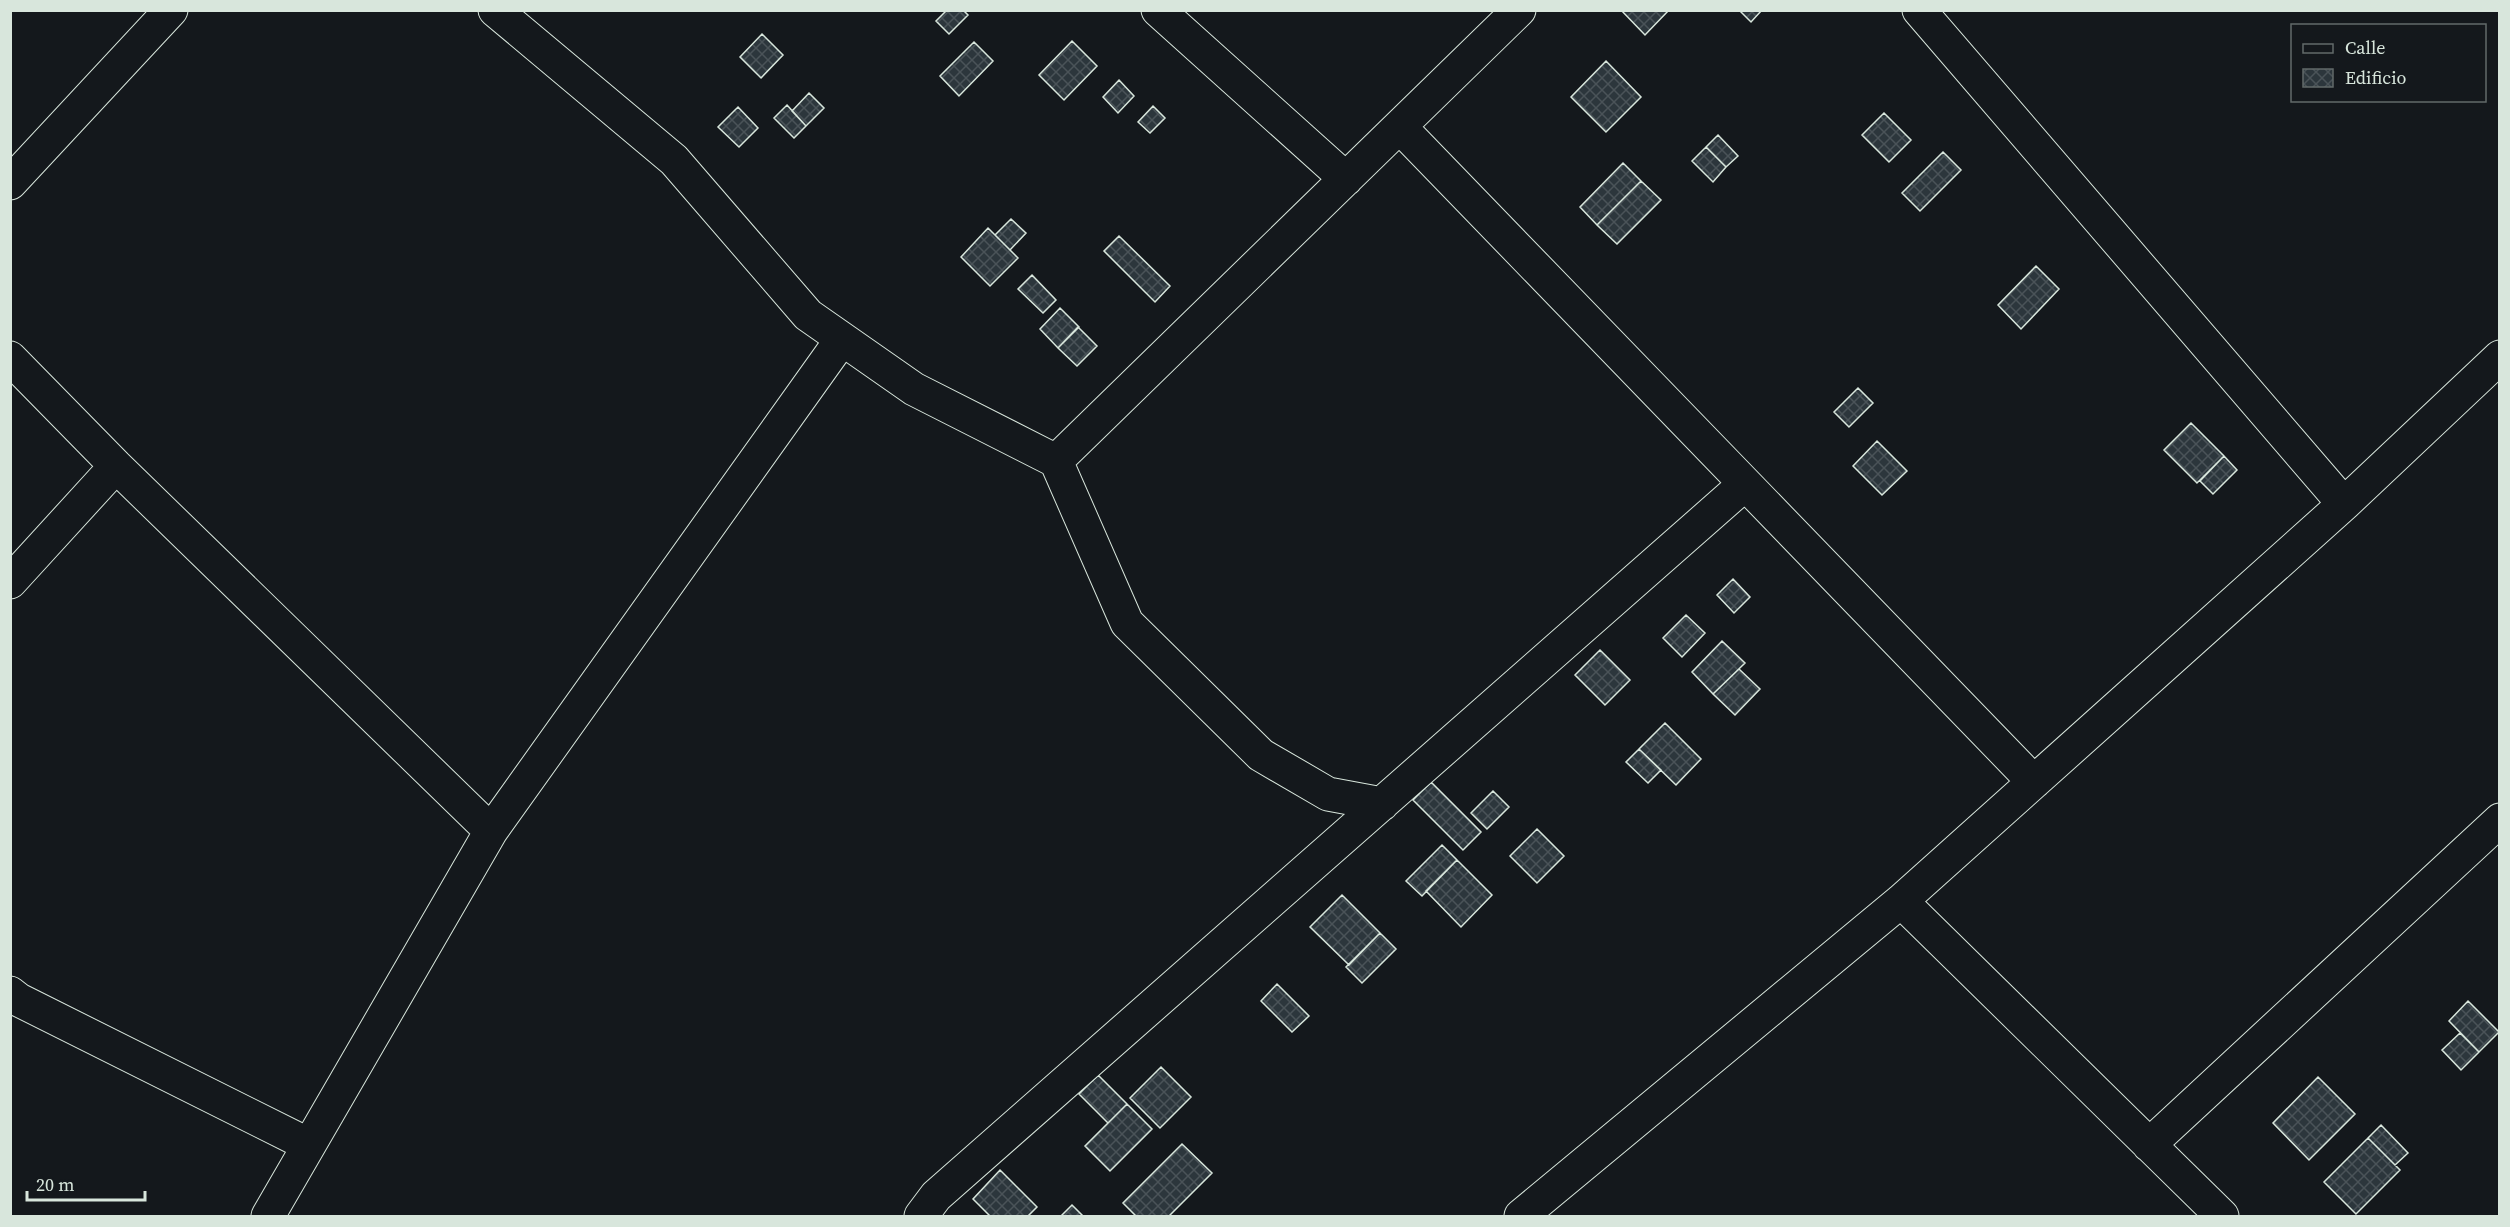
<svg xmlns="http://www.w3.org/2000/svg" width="2510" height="1227" font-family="'Source Serif 4',serif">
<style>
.building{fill:url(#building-cross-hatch);stroke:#d8e6dc;stroke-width:1.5}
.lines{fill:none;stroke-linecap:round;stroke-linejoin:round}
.minor-casing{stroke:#d8e6dc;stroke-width:35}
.minor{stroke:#14181c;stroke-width:33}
</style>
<defs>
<pattern id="building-cross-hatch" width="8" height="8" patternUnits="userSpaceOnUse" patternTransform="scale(1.5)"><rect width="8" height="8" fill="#2c363c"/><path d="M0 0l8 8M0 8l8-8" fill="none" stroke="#4a5358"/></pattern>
</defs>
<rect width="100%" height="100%" fill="#14181c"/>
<path class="building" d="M947,10H963L968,15L949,34L936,21Z
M1621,10H1669L1645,35Z
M1739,10H1762L1751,22Z
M762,34L783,55L761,78L740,57Z
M1072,41L1097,66L1064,100L1039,75Z
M974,42L993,61L959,96L940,76Z
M1606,61L1641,97L1606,132L1571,97Z
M1119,80L1134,96L1118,113L1103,97Z
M809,93L824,108L806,126L792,111Z
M787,105L806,126L794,138L774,118Z
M1153,106L1165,118L1150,133L1138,122Z
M738,107L758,128L739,147L718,127Z
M1884,113L1911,140L1889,162L1862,135Z
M1718,135L1738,156L1726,167L1706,147Z
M1706,147L1726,167L1713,182L1692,161Z
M1943,152L1961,170L1920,211L1902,193Z
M1623,163L1641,181L1597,225L1580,207Z
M1641,181L1661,200L1617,244L1597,225Z
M1011,219L1026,233L1010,250L995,235Z
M988,228L1018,258L990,286L961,257Z
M1119,236L1170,286L1155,302L1104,251Z
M2036,266L2059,289L2021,329L1998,305Z
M1032,275L1056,300L1043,313L1018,289Z
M1060,308L1079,327L1058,348L1040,329Z
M1078,327L1097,346L1077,366L1058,348Z
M1858,388L1873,403L1849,427L1834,412Z
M2191,423L2224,456L2197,483L2164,450Z
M1877,441L1907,471L1882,495L1853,466Z
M2224,456L2237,470L2213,494L2200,481Z
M1733,579L1750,597L1734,613L1717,595Z
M1686,615L1705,633L1682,657L1663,638Z
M1722,641L1745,663L1713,694L1692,672Z
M1600,650L1630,680L1605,705L1575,675Z
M1739,669L1760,689L1735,715L1713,694Z
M1665,723L1701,759L1676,785L1639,749Z
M1639,749L1661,770L1648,783L1626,762Z
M1431,782L1481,832L1463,850L1413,800Z
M1493,791L1509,807L1487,829L1471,813Z
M1537,829L1564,856L1537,883L1510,856Z
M1442,845L1457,860L1422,896L1406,881Z
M1457,860L1492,895L1461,927L1426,891Z
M1342,895L1380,933L1349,965L1310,927Z
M1380,933L1396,949L1362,983L1346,967Z
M1277,984L1309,1016L1292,1032L1261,1001Z
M2468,1001L2499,1032L2479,1052L2449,1021Z
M2460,1033L2479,1052L2461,1070L2442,1050Z
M1161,1067L1191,1097L1160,1128L1130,1098Z
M1098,1075L1127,1104L1108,1123L1079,1094Z
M2318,1077L2355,1114L2309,1160L2273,1123Z
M1127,1104L1152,1129L1110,1171L1085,1146Z
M2381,1125L2408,1153L2395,1165L2368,1138Z
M2368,1138L2400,1170L2356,1214L2324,1182Z
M1182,1144L1212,1173L1169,1216H1136L1123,1203Z
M1000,1170L1037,1207L1028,1216H990L973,1199Z
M1072,1205L1083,1216H1061Z"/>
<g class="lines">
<defs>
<path id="minor" d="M495,10L674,160L808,315L914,389L1056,461L1127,623L1261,755L1328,794L1382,804
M1158,10L1346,179
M1919,10L2344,504
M1400,127L2034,782
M10,183L171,10
M10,358L116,466L491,831L268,1216
M1056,461L1519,10
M10,582L116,466
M491,831L842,339
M1901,901L2222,1216
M10,993L19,1000L309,1145
M2149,1145L2500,820
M921,1216L936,1196L1745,484
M1521,1216L1901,901L2344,504L2500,357"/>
</defs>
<use href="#minor" class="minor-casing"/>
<use href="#minor" class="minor"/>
</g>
<rect width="2510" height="1227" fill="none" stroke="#d8e6dc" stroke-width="24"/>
<rect x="2291" y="24" width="195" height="78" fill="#14181c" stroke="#626a69" stroke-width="1.5"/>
<rect x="2303" y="44" width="30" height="9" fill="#14181c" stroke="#626a69" stroke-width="1.5"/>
<text x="2345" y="54" font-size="18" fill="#d8e6dc">Calle</text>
<rect x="2303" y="69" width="30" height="18" fill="url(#building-cross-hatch)" stroke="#626a69" stroke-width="1.5"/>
<text x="2345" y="84" font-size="18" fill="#d8e6dc">Edificio</text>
<path d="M27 1191v9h118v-9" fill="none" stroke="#d8e6dc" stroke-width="3"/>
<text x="36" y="1191" font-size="18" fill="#d8e6dc" stroke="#14181c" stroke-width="4.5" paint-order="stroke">20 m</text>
</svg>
